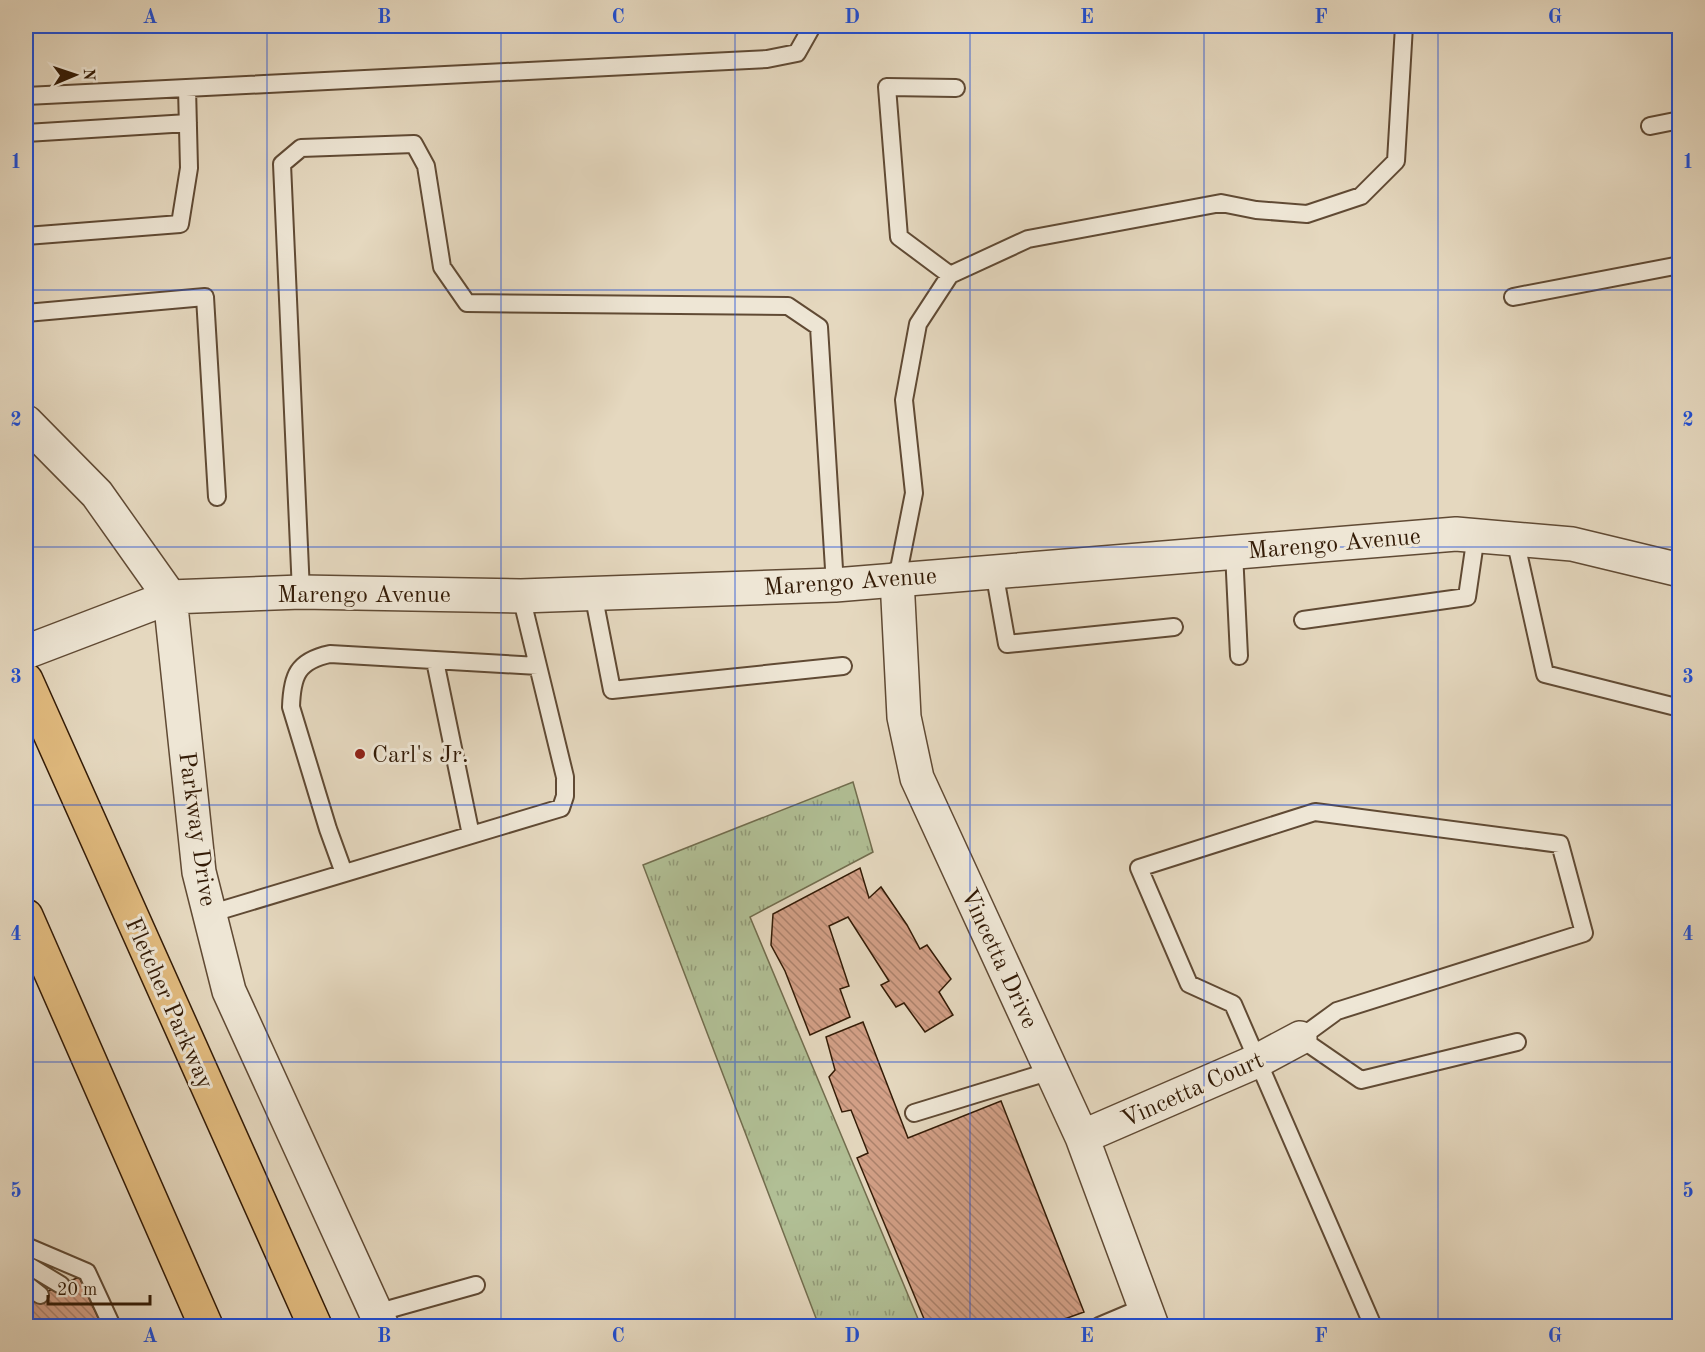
<svg xmlns="http://www.w3.org/2000/svg" width="1705" height="1352" font-family="'Old Standard TT',serif">
<style>
.grass{fill:url(#grass-tufts);stroke:#726d4e;stroke-width:1.5}
.building{fill:url(#building-back-hatch);stroke:#331b06;stroke-width:1.5}
.lines{fill:none;stroke-linecap:round;stroke-linejoin:round}
.service-casing{stroke:#604a34;stroke-width:20}
.minor-casing{stroke:#604a34;stroke-width:36}
.tertiary-casing{stroke:#604a34;stroke-width:36}
.primary-casing{stroke:#331b06;stroke-width:36}
.service{stroke:#eee6d5;stroke-width:16}
.minor{stroke:#eee6d5;stroke-width:33}
.tertiary{stroke:#eee6d5;stroke-width:33}
.primary{stroke:#e2bc80;stroke-width:33}
.grid{fill:none;stroke:#1d4ed8;stroke-width:1.5;stroke-opacity:0.55}
.poi-dot{fill:#8f2418;stroke:#eee6d5;stroke-width:2}
.labels{text-anchor:middle;stroke-width:6;stroke-linejoin:round;paint-order:stroke}
.street-label{font-size:24px;fill:#331b06;stroke:#eee6d5}
.poi-label{font-size:24px;fill:#331b06;stroke:#eee6d5;text-anchor:start}
.neatline{fill:none;stroke:#1d4ed8;stroke-width:2}
.grid-label{font-size:20px;text-anchor:middle;font-weight:bold;fill:#1d4ed8}
</style>
<defs>
<pattern id="grass-tufts" width="24" height="20" patternUnits="userSpaceOnUse" patternTransform="scale(1.5)"><rect width="24" height="20" fill="#b1bf95"/><path d="M3 7l-1-3M5 7V3M7 7l1-3M15 17l-1-3M17 17v-4M19 17l1-3" fill="none" stroke="#919a78"/></pattern>
<pattern id="building-back-hatch" width="6" height="6" patternUnits="userSpaceOnUse" patternTransform="scale(1.5)"><rect width="6" height="6" fill="#d3a087"/><path d="M-1 5l2 2M0 0l6 6M5-1l2 2" fill="none" stroke="#ac826c"/></pattern>
</defs>
<rect width="100%" height="100%" fill="#e5d8bf"/>
<filter id="stains"><feTurbulence type="fractalNoise" baseFrequency=".00333" numOctaves="4"/><feColorMatrix values="0 0 0 0 .2 0 0 0 0 .09 0 0 0 0 .02 0 0 0 .5 -.17"/></filter>
<radialGradient id="worn" r=".72"><stop offset=".6" stop-color="#630" stop-opacity="0"/><stop offset="1" stop-color="#630" stop-opacity=".3"/></radialGradient>
<path class="grass" d="M853,782L873,852L750,917L921,1326H819L643,865Z"/>
<path class="building" d="M860,868L869,898L881,887L907,925L920,949L927,945L951,979L939,992L953,1015L925,1032L904,1003L896,1007L881,985L889,981L848,917L829,926L849,986L840,989L850,1017L810,1035L785,971L771,945L773,914Z
M863,1022L908,1138L1001,1101L1084,1312L1045,1326H927L857,1158L868,1153L851,1110L842,1112L829,1077L835,1070L826,1037Z
M79,1277L102,1326H26V1301Z"/>
<g class="lines">
<defs>
<path id="service" d="M26,96L767,59L797,53L810,30V26
M1650,126L1680,120
M26,133L188,123
M26,236L180,224L189,168L187,88
M950,275L899,237L887,87L956,88
M1513,297L1680,265
M26,313L205,297L217,497
M1515,539L1545,674L1680,708
M1234,552L1239,656
M994,571L1007,644L1174,627
M897,579L914,493L904,400L918,324L950,275L1028,239L1221,203L1256,210L1307,214L1361,196L1396,161L1404,26
M301,592L282,164L301,148L414,144L426,166L442,267L467,303L788,306L819,327L835,585
M593,593L612,690L843,666
M1303,620L1467,597L1476,535
M435,661L471,835
M344,873L328,829L291,707C292,676 297,661 330,654L538,666
M209,914L561,808L565,796V777L521,596
M914,1113L1051,1071
M26,1246L87,1272L112,1326
M26,1264L61,1285
M26,1284L40,1295
M376,1313L476,1285
M1099,1326L1144,1307
M1373,1326L1233,1004L1189,984L1139,868L1315,812L1560,844L1584,933L1337,1011L1300,1038L1361,1080L1517,1042"/>
<path id="minor" d="M897,579L904,717L917,778L1082,1137L1152,1326
M1082,1137L1257,1061L1300,1038"/>
<path id="tertiary" d="M26,422L97,494L170,597L199,872L229,991L382,1326
M26,652L170,597L301,592L521,596L835,585L1456,534L1572,544L1680,570"/>
<path id="primary" d="M26,680L315,1326
M26,916L206,1326"/>
</defs>
<use href="#service" class="service-casing"/>
<use href="#minor" class="minor-casing"/>
<use href="#tertiary" class="tertiary-casing"/>
<use href="#primary" class="primary-casing"/>
<use href="#service" class="service"/>
<use href="#minor" class="minor"/>
<use href="#tertiary" class="tertiary"/>
<use href="#primary" class="primary"/>
</g>
<path class="grid" d="M267,26V1326M501,26V1326M735,26V1326M970,26V1326M1204,26V1326M1438,26V1326M26,290H1680M26,547H1680M26,805H1680M26,1062H1680"/>
<circle class="poi-dot" cx="360" cy="754" r="6"/>
<g class="labels">
<g class="street-label">
<text transform="translate(1334 543) rotate(-5)" y="8">Marengo Avenue</text>
<text transform="translate(850 581) rotate(-4)" y="8">Marengo Avenue</text>
<text x="364" y="602">Marengo Avenue</text>
<text transform="translate(198 829) rotate(82)" y="8">Parkway Drive</text>
<text transform="translate(1000 958) rotate(65)" y="8">Vincetta Drive</text>
<text transform="translate(170 1003) rotate(66)" y="8">Fletcher Parkway</text>
<text transform="translate(1192 1089) rotate(-24)" y="8">Vincetta Court</text>
</g>
<g class="poi-label">
<text x="372" y="762">Carl's Jr.</text>
</g>
</g>
<rect width="1705" height="1352" fill="none" stroke="#e5d8bf" stroke-width="66"/>
<g transform="translate(75 75) rotate(88)" stroke="#eee6d5" stroke-width="4.5" paint-order="stroke">
<path d="M0-4.5L10 22L0 15L-10 22Z" fill="#331b06"/>
<text y="-9" font-size="16" font-weight="bold" text-anchor="middle" fill="#331b06">N</text>
</g>
<path d="M48 1295v9h102v-9" fill="none" stroke="#331b06" stroke-width="3"/>
<text x="57" y="1295" font-size="18" fill="#331b06" stroke="#eee6d5" stroke-width="4.5" paint-order="stroke">20 m</text>
<rect x="33" y="33" width="1639" height="1286" class="neatline"/>
<g class="grid-label">
<text x="150" y="23">A</text>
<text x="384" y="23">B</text>
<text x="618" y="23">C</text>
<text x="852" y="23">D</text>
<text x="1087" y="23">E</text>
<text x="1321" y="23">F</text>
<text x="1555" y="23">G</text>
<text x="16" y="168">1</text>
<text x="1688" y="168">1</text>
<text x="16" y="426">2</text>
<text x="1688" y="426">2</text>
<text x="16" y="683">3</text>
<text x="1688" y="683">3</text>
<text x="16" y="940">4</text>
<text x="1688" y="940">4</text>
<text x="16" y="1197">5</text>
<text x="1688" y="1197">5</text>
<text x="150" y="1342">A</text>
<text x="384" y="1342">B</text>
<text x="618" y="1342">C</text>
<text x="852" y="1342">D</text>
<text x="1087" y="1342">E</text>
<text x="1321" y="1342">F</text>
<text x="1555" y="1342">G</text>
</g>
<rect width="100%" height="100%" filter="url(#stains)"/>
<rect width="100%" height="100%" fill="url(#worn)"/>
</svg>
